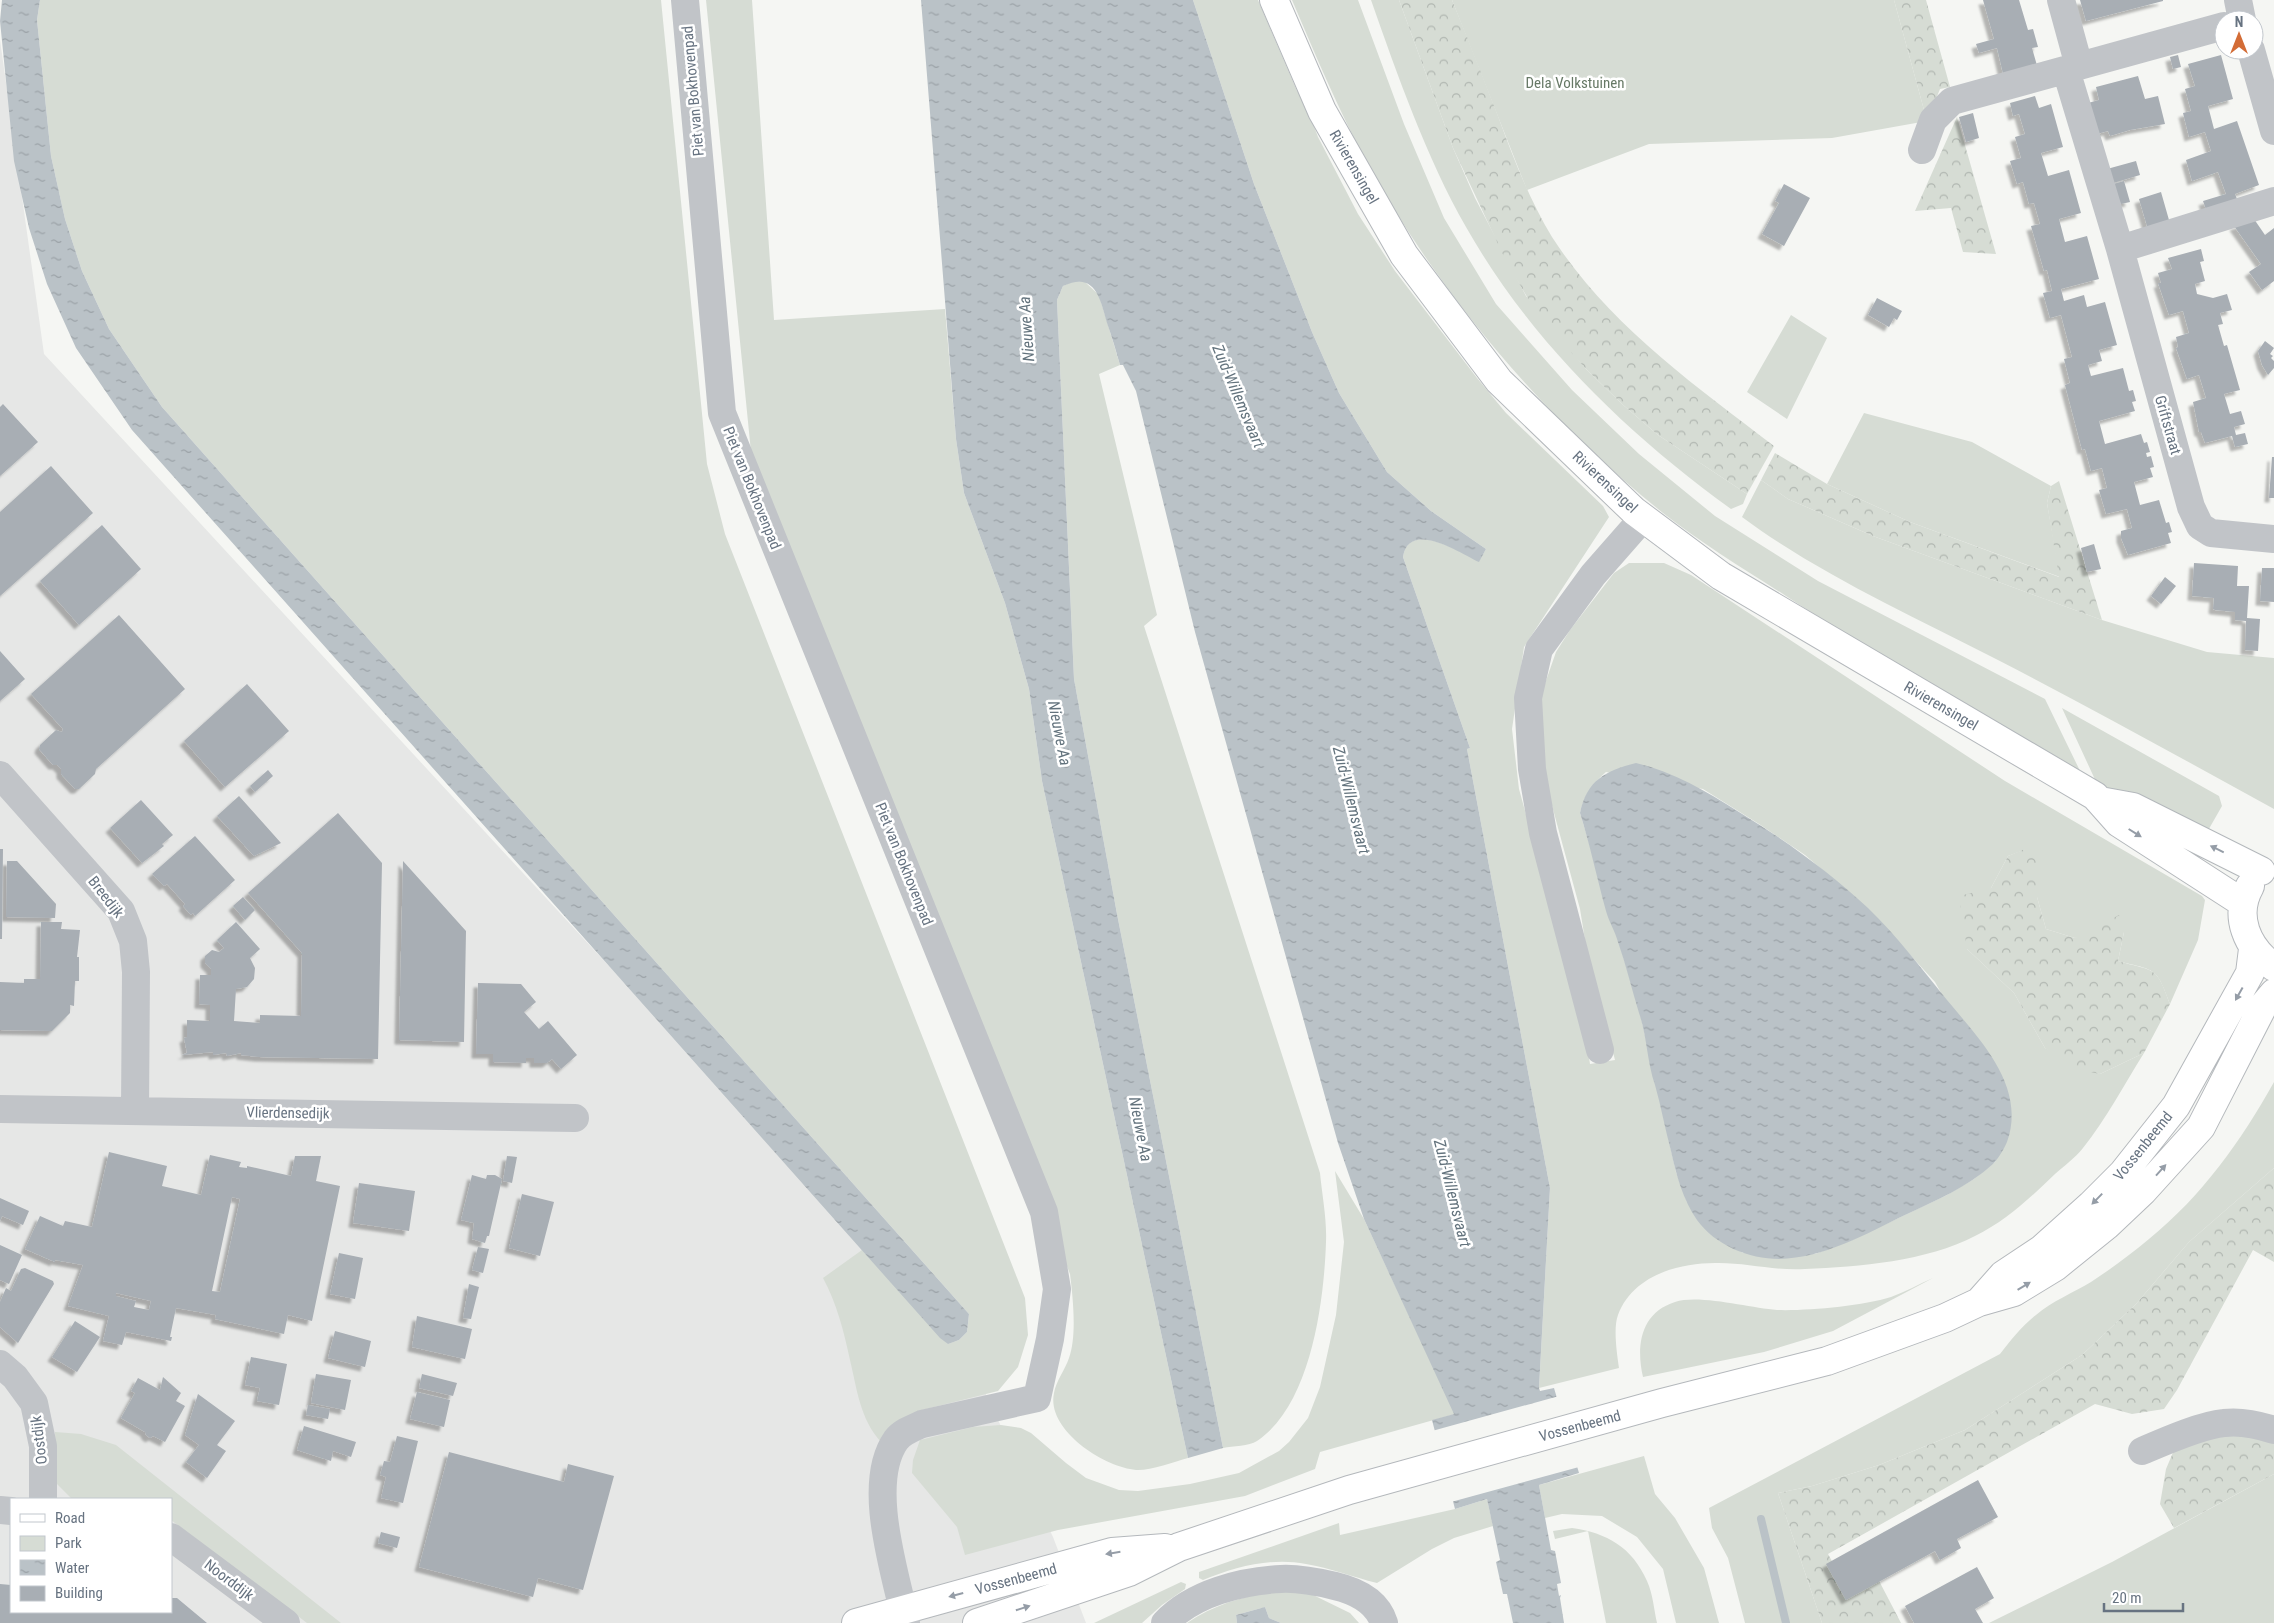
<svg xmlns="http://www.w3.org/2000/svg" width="2274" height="1623" font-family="'Roboto Condensed',sans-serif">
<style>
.built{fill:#e6e7e6;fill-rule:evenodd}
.green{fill:#d6dcd4;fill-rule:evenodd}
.forest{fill:url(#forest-crowns)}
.water{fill:url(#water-ripples)}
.pier{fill:#f5f6f3}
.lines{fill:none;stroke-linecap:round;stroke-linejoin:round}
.stream{stroke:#bac2c7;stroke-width:8}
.building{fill:#a8aeb4;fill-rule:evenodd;filter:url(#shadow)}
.secondary-casing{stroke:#b4b8bc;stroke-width:30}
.street{stroke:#c1c4c8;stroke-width:28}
.secondary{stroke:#fff;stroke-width:28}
.oneway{fill:#959da7}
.labels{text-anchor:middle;stroke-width:5;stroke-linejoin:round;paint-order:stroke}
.park-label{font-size:15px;fill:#677966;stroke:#fff}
.street-label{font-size:15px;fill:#677381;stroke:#fff}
.water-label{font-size:16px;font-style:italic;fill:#63737d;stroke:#fff}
</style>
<defs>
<pattern id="forest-crowns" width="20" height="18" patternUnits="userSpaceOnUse" patternTransform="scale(1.25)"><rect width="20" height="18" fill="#d6dcd4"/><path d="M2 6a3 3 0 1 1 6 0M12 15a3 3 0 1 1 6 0" fill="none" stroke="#b1b7b1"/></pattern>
<pattern id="water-ripples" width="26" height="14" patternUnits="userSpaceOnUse" patternTransform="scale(1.25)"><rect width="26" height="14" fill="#bac2c7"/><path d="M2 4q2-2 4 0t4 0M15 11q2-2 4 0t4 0" fill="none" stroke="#9ba2a7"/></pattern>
<filter id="shadow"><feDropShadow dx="-4.5" dy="4.5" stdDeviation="1" flood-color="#0004"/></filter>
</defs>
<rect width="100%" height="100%" fill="#f5f6f3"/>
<path class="built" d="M0,40L44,354L967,1354L1053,1537L1086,1623H0ZM11,1499H171V1612H11Z"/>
<path class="green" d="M40,0H661L707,464L725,534L1025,1298L1028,1335L1018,1367L998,1391L918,1411L881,1442C860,1419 857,1389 850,1360C844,1332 837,1304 823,1278L862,1250L948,1344L959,1340L967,1332L969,1314L162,407L109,329L82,271L65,219L51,156L37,20Z
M706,0H752L774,320L945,309L956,439L964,493L1005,603L1029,689L1042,781L1188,1458C1174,1462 1149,1471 1136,1470C1104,1467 1046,1430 1054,1393C1056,1381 1065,1370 1069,1358C1077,1336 1073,1298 1070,1274L752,462Z
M1193,0H1258L1297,91L1306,105L1318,137L1358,214L1395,271L1477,378L1506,413L1603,506L1609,517L1524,647L1512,729L1519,789L1584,1025L1590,1064L1615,1060L1586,946L1580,909L1544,776L1541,695L1556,652L1570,630L1614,573L1629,563H1664L1691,575L2005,781L2202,896L2205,900L2198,940L2170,1004C2156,966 2156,971 2118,961L2124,932L2075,938L2046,929L2037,897V845L2008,856L1991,888L1967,949L2014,993L2045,1048L2100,1074L2144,1053C2124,1085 2106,1119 2083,1148C2075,1158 2064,1166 2055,1174C2030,1198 2006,1221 1975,1236C1927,1261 1859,1267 1805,1269C1776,1271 1747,1263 1719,1263C1680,1262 1633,1275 1618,1315C1613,1328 1617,1354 1619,1368L1539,1388L1550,1188L1467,749L1470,748L1403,557C1409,519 1460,553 1479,561L1486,549L1431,511L1387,472L1339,393L1312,332L1254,184ZM1606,772L1703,789L1759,824L1805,855L1868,909L1935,982L1940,991L2007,1141L1995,1162L1974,1179L1947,1195L1852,1240L1815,1254L1743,1253L1709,1233L1687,1202L1676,1172L1639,1009L1580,813C1584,795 1592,784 1606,772Z
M1292,0H1358L1404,124L1444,218L1496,304L1572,390L1639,454L1715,516L1818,581L2045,699L2083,777C1983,718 1883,659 1786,596C1744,569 1701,543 1663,513C1547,421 1440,295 1369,166C1339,112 1316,56 1292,0Z
M1371,0H1399L1453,148L1475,198L1526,296L1586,369L1622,404L1658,435L1747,494L1743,504L1731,509C1626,433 1530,340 1466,227C1427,159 1397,74 1371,0Z
M1452,0H1894L1927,121L1832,138L1649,144L1527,190Z
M1073,281L1085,282L1099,295L1120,365L1099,374L1157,615L1144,626L1320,1173C1322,1195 1327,1219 1326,1242C1324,1302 1311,1405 1257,1441C1249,1446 1233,1446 1223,1448L1117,914L1074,679L1057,300L1063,286Z
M1791,315L1827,338L1787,419L1747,392Z
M1864,413L1972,442L2051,486L2047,503L2060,577L1910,522L1827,484Z
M1761,480L1788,499L1873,536L2102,620L2207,652L2274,658V809C2181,758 2088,706 1994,658C1909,614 1819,574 1742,517Z
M2062,708L2219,796L2222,806L2206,834L2098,786Z
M2274,1082V1168L2189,1242L2136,1304L2082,1355L1965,1430L1879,1465L1812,1486L1778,1493L1822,1623H1745L1728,1558L1712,1528L1709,1508L2000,1354C2011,1340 2022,1326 2036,1315C2052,1301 2073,1293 2091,1282C2111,1269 2131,1254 2149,1239C2202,1196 2241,1141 2274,1082Z
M1335,1171L1364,1219L1455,1414L1320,1452L1315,1469L1245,1496L1058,1530L965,1555L957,1527L912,1473L913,1460L920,1440L973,1427L1001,1425L1021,1428L1031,1433L1066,1463L1086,1478L1119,1490L1138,1491L1190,1484L1239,1473L1279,1451L1289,1442L1308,1418L1320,1387L1336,1315L1344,1242Z
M1933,1278L1833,1331L1764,1352L1643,1377C1636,1347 1640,1313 1675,1302C1699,1294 1750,1308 1777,1310C1807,1311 1862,1306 1891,1297C1905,1292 1919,1284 1933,1278Z
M55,1432L81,1434L116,1445L341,1623H307L171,1520V1499L71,1498L57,1484Z
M1644,1456L1655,1494L1675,1518L1704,1568L1719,1623H1676L1663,1569L1637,1537L1602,1516L1562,1514L1545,1518L1539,1485Z
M2274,1474V1623H1989L2112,1562Z
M1487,1499L1493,1526L1454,1538L1432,1549L1377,1583C1353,1577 1330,1568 1306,1564C1271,1557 1235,1567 1203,1580L1199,1578V1572L1339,1523L1340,1535L1455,1509Z
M1572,1528C1607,1533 1632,1547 1647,1581C1653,1594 1654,1610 1657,1623H1606L1588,1531L1555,1539L1553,1531Z
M1181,1582L1186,1584L1185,1589L1162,1605L1142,1623H1094Z
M1283,1590L1307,1592L1350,1613L1359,1623H1281L1269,1618L1265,1607L1236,1615L1237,1623H1187C1216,1603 1249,1595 1283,1590Z"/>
<path class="forest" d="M1399,0H1452C1468,39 1483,77 1498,116C1513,157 1529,199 1552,237C1608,324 1693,384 1774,446L1747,494L1658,435L1622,404L1586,369L1537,314L1506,261L1453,148Z
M1894,0H1926L1950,87L1940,89L1927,121Z
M1957,117L1996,254L1963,252L1951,208L1915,211Z
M1775,453L1827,484L1910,522L2059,577L2047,503L2051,486L2059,481L2102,620L1873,536L1788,499L1761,480Z
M2037,844V897L2046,929L2075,938L2119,915L2124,932L2118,961C2156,972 2156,965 2170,1004L2144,1053L2100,1074L2071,1068L2045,1048L2014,993L1967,949L1959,896L1991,888L2008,856Z
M2274,1168V1262L2253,1250L2177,1390L2164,1409L2132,1414L2095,1404L1828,1554L1847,1588L1876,1575L1901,1623H1822L1778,1493L1812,1486L1879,1465L1965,1430L2082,1355L2136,1304L2189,1242Z
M2274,1434V1474L2174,1528L2160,1504L2166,1469L2180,1436Z"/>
<path class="water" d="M2,0H40L37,20L51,156L65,219L82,271L109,329L162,407L969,1314L967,1332L959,1340L948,1344L940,1338L132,430L76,348L47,284L29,228L14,161L0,21Z
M921,0H1193L1254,184L1312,332L1339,393L1387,472L1431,511L1486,549L1479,562C1460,553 1409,519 1403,557L1470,748L1467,749L1550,1188L1539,1388L1540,1391L1554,1388L1579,1473L1539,1485L1551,1550L1555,1551L1561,1583L1557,1584L1559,1596L1561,1595L1560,1598L1564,1623H1513L1507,1594H1503L1496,1562L1500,1560L1487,1499L1455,1509L1432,1420L1454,1414L1364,1219L1338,1143L1195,632L1136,391L1123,365H1120C1116,351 1112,337 1107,323C1100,298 1095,271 1063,286L1057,300L1074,679L1117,914L1223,1448L1188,1458L1042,781L1029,689L1005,603L964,493L956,439Z
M1636,763C1674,772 1706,791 1739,812C1785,840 1828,871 1868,908C1897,936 1922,969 1947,1000C1979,1039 2027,1086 2007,1142C2004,1149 1998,1159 1993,1164C1968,1187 1935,1201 1905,1215C1866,1234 1824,1258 1779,1259C1749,1259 1715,1245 1697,1220C1683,1200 1676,1174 1671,1151C1665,1129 1661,1106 1655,1085C1647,1062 1647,1036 1639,1013C1632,990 1626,965 1618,942C1615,931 1609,922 1606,911C1597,878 1590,845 1580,813C1587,780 1605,771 1636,763Z
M1265,1607L1269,1618L1281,1623H1237L1236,1615Z"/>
<path class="pier" d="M1559,1396L1579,1467L1451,1502L1432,1431Z"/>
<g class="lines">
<path class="stream" d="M1761,1519L1786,1623"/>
</g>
<path class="building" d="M1983,0H2019L2028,30L2033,29L2038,47L2032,48L2038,69L2004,78L1997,48L1979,53L1976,44L1994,39Z
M2080,0H2163V1L2086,21Z
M2178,55L2181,67L2173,69L2170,57Z
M2221,55L2233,99L2208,106L2214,129L2237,121L2259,185L2235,194L2239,204L2208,215L2203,201L2226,194L2218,172L2192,181L2186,160L2211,151L2205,132L2189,137L2183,113L2191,111L2185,89L2195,86L2188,64Z
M2138,76L2145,99L2158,96L2165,124L2130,130L2110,136L2108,131L2097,134L2088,103L2099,100L2096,87Z
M2035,96L2039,108L2051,104L2063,147L2041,153L2048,176L2069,170L2081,213L2059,219L2065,242L2087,236L2099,279L2061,289L2064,301L2084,295L2087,307L2105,302L2117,345L2099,350L2102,361L2088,365L2091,376L2123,368L2129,391L2133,390L2136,401L2132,402L2135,411L2099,421L2105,444L2141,434L2144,443L2147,442L2150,452L2146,453L2147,457L2151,456L2154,467L2150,468L2153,477L2134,482L2140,505L2159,500L2166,523L2169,522L2172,532L2168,533L2171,543L2128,555L2121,538V531L2132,528L2127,509L2106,514L2099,490L2107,488L2102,468L2091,471L2085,449L2082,450L2065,385L2070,383L2064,359L2072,357L2061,315L2050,318L2043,293L2052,291L2047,270L2044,271L2031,226L2040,224L2034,203L2029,204L2023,182L2017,184L2010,161L2021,158L2015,137L2025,134L2019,114L2013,116L2010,103Z
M1973,113L1979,138L1966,142L1959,117Z
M2136,161L2140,175L2110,184L2107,169Z
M2124,181L2130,202L2121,204L2110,185Z
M1784,184L1810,198L1784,246L1762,234L1779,203L1775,201Z
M2161,192L2171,227L2149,233L2139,199Z
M2254,219L2265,235L2274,228V281L2262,290L2249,272L2261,264L2234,226Z
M2201,249L2204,261L2200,262L2205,281L2195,284L2197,294L2213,298L2227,294L2232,310L2220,313L2223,324L2218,325L2224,346L2227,345L2240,390L2224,394L2230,414L2241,411L2245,424L2234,427L2236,435L2245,433L2248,444L2235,447L2232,436L2205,443L2201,432H2199L2193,402L2206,398L2199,375L2187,379L2176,348L2178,347L2176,337L2189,333L2183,311L2169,315L2158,283H2161L2158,273L2172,269L2168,258Z
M1877,298L1902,311L1897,320L1894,318L1889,327L1868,315Z
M2265,341L2274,348L2270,354L2273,356L2271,358L2274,361V368L2268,375L2262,365L2258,351Z
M3,404L38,442L0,476V407Z
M2272,457H2274V498H2269Z
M51,466L93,513L0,596V512Z
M102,525L141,569L79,625L40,581Z
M2094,544L2101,569L2087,572L2081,548Z
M2194,563L2238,566L2237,586H2249L2247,618L2260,619L2258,651L2245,650L2246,621L2235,620V612L2215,610L2213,609L2214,598L2192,596Z
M2262,568H2274V602L2260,601Z
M2165,577L2176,586L2161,604L2151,596Z
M119,615L185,689L96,769L95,774L79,789H75L61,774V769L57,765H53L39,749L40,745L56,730L62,732L63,729L31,694Z
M0,651L25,679L0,701Z
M247,684L289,731L225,787L184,741Z
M268,770L273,776L255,792L250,786Z
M239,796L281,843L254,856L217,816Z
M141,800L173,835L162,844L164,846L142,863L110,828Z
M338,813L382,863L378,1059L259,1057L241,1055V1053L227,1056L226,1053L213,1055V1052L182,1055L187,1053L184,1038L187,1037V1020L210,1021V1005L199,1004L200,975H211V969L205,963V956L212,950L219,952L224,948L217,940L236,922L260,949L250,958L255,968L254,979L247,987L236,989L234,1021L260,1023V1015L301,1016L302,953L248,893Z
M195,836L235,880L195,916L193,913L191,915L183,906L185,904L167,884L164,886L152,874Z
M0,849H3L2,939H0Z
M7,861H17L56,904L55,918L6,917Z
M403,861L466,931L464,1042L399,1040Z
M243,897L255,910L245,920L233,906Z
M41,922H62L61,929L80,930L77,957H79V981H75L74,1006L70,1005V1013L52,1031L0,1030V982L24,983V979H40Z
M478,983L521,984L536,1002L524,1012L539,1029L548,1021L577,1055L561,1069L552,1059L547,1063H534V1058H526V1063L493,1062V1054H476Z
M109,1152L167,1166L162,1186L201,1195L210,1155L241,1162L239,1167L247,1168V1166L291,1176L295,1156H321L316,1181L340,1186L312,1321L288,1315L284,1334L215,1319L216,1315L176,1308L170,1337H172L171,1341L126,1332L122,1345L103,1341L109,1316L68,1306L83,1265L55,1260V1262L25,1249L40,1216L63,1226L65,1221L92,1227ZM232,1197L240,1199L220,1292L212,1291ZM116,1293L151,1301L149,1310L134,1307L136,1301L116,1296Z
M507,1156L517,1157L512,1183L503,1181Z
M472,1175L486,1179L487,1175H495L502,1179L489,1236H487L485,1243L472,1239L474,1223L461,1220Z
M359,1183L415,1191L409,1231L353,1223Z
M522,1194L554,1202L540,1256L509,1248Z
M0,1198L29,1211L23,1225L2,1216L0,1221Z
M0,1245L22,1255L9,1284L0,1280Z
M478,1247L489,1249L483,1273L472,1270Z
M339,1253L363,1258L355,1299L330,1294Z
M25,1268L53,1281L54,1284L18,1343L0,1327V1302L6,1288L11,1291L21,1269Z
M469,1284L479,1287L471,1319L463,1318Z
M417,1316L472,1329L465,1359L412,1347Z
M75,1321L100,1337L77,1372L52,1357Z
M335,1331L371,1341L365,1367L328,1358Z
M251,1357L287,1364L279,1405L257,1401L260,1388L245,1385Z
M316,1374L351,1380L345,1410L311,1403Z
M422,1374L457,1383L453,1396L419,1388Z
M163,1377L181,1393L176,1401L185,1406L165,1442L153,1436L150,1438L146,1435L145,1432L121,1418L135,1393L131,1391L138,1378L160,1390Z
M417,1392L450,1400L444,1427L410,1419Z
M198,1394L235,1421L217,1445L226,1451L207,1478L186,1462L199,1445L185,1435Z
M308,1405L330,1409L328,1419L306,1415Z
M304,1426L356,1442L351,1457L333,1451L331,1461L297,1450Z
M397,1436L418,1441L403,1503L381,1498L386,1477L380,1475L384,1461L390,1462Z
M449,1452L564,1482L568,1464L614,1476L583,1590L538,1578L533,1597L419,1567Z
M1978,1480L1998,1517L1957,1539L1961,1548L1940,1560L1935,1551L1846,1600L1826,1564Z
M381,1532L400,1537L397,1548L378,1543Z
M1977,1567L1994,1598L1975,1609L1983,1623H1914L1905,1606Z
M0,1584L11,1585V1612H171V1598H177L207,1623H0Z"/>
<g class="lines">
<defs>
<path id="secondary" d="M1274,0L1322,111L1404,255L1499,381L1634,511L1721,576L2095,796L2119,823L2243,903
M2100,801L2133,807L2261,871
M2250,886C2233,916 2247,948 2274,967
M1979,1302L2003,1275L2042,1249L2091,1205L2123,1173L2176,1106L2250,973L2253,949
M856,1623L1112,1552L1165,1548
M977,1623L1129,1572L1179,1547L1349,1490L1662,1403L1827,1361L1945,1318L1979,1302L2014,1292L2055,1267L2107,1225L2143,1191L2201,1127L2263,1006L2274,993"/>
</defs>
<use href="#secondary" class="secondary-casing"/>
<path class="street" d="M685,0L722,413L1044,1212L1057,1289L1050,1339L1037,1398L922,1424C913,1428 902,1432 896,1440C865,1484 896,1575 906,1623
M2061,0L2079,66
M2238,0L2242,20
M2251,50L2274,131
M2066,70L2120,249L2191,507L2200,526L2211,533L2274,539
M1922,150L1933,120L1952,101L2224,26
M2120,249L2274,201
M0,775L121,911L133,941L136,972L135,1110
M1600,1050L1543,833L1532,769L1528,698L1539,649L1593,575L1643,518
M0,1109L575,1118
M0,1364L15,1377L34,1403L43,1446V1499
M2142,1451C2163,1442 2201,1425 2224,1423C2240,1421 2259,1425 2274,1430
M0,1510L11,1511
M171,1537L286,1623
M1165,1623C1193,1593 1242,1581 1281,1579C1299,1578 1318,1582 1335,1586C1356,1591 1377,1601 1384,1623"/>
<use href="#secondary" class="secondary"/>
</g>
<defs><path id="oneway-solid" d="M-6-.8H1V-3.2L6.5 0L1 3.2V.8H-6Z" transform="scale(1.25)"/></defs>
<g class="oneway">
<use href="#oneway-solid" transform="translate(2135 833) rotate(32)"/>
<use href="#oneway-solid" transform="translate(2217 849) rotate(-154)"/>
<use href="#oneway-solid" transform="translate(2239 994) rotate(119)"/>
<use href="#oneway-solid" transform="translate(2161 1170) rotate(-48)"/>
<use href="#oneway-solid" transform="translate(2097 1199) rotate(134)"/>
<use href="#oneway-solid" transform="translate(2024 1286) rotate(-31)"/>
<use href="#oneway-solid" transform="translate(1113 1553) rotate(171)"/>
<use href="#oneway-solid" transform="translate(956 1595) rotate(165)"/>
<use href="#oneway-solid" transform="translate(1023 1608) rotate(-18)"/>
</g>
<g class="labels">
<g class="park-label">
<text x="1575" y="88">Dela Volkstuinen</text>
</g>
<g class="street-label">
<text transform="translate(693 91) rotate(-95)" y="5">Piet van Bokhovenpad</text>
<text transform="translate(1354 167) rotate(60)" y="5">Rivierensingel</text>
<text transform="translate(2168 425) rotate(74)" y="5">Griftstraat</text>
<text transform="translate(1605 482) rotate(43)" y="5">Rivierensingel</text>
<text transform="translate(752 488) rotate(68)" y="5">Piet van Bokhovenpad</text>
<text transform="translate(1941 706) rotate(30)" y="5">Rivierensingel</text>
<text transform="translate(904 864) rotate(68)" y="5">Piet van Bokhovenpad</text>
<text transform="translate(106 897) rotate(52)" y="5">Breedijk</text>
<text transform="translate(288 1113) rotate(1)" y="5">Vlierdensedijk</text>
<text transform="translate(2143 1146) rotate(-51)" y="5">Vossenbeemd</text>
<text transform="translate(1580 1426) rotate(-15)" y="5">Vossenbeemd</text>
<text transform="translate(39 1440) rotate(-97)" y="5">Oostdijk</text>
<text transform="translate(1016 1579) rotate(-15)" y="5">Vossenbeemd</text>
<text transform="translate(229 1580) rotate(37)" y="5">Noorddijk</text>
</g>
<g class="water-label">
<text transform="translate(1026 329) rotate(-94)" y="6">Nieuwe Aa</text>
<text transform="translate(1239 396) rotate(67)" y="6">Zuid-Willemsvaart</text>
<text transform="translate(1060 733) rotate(79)" y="6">Nieuwe Aa</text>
<text transform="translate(1352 800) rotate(76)" y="6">Zuid-Willemsvaart</text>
<text transform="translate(1141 1129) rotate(79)" y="6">Nieuwe Aa</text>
<text transform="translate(1453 1193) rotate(76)" y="6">Zuid-Willemsvaart</text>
</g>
</g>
<rect x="10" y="1498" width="162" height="115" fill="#ffffff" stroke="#c2c7cd"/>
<rect x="20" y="1514" width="25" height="8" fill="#ffffff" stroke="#c2c7cd"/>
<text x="55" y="1523" font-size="15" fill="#677381">Road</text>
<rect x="20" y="1536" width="25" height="15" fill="#d6dcd4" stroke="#c2c7cd"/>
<text x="55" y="1548" font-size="15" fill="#677381">Park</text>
<rect x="20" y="1560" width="25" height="15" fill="url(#water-ripples)" stroke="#c2c7cd"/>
<text x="55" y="1573" font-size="15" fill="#677381">Water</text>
<rect x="20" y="1586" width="25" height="15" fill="#a8aeb4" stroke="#c2c7cd"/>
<text x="55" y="1598" font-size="15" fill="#677381">Building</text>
<g transform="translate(2239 35)"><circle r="24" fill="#ffffff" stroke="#c2c7cd"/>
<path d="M0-4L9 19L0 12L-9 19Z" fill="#d36c36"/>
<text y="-8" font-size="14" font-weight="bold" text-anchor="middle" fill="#677381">N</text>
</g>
<path d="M2104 1603v8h79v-8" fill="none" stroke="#677381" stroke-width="2.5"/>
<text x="2112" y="1603" font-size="15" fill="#677381" stroke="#ffffff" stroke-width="4" paint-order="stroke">20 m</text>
</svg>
